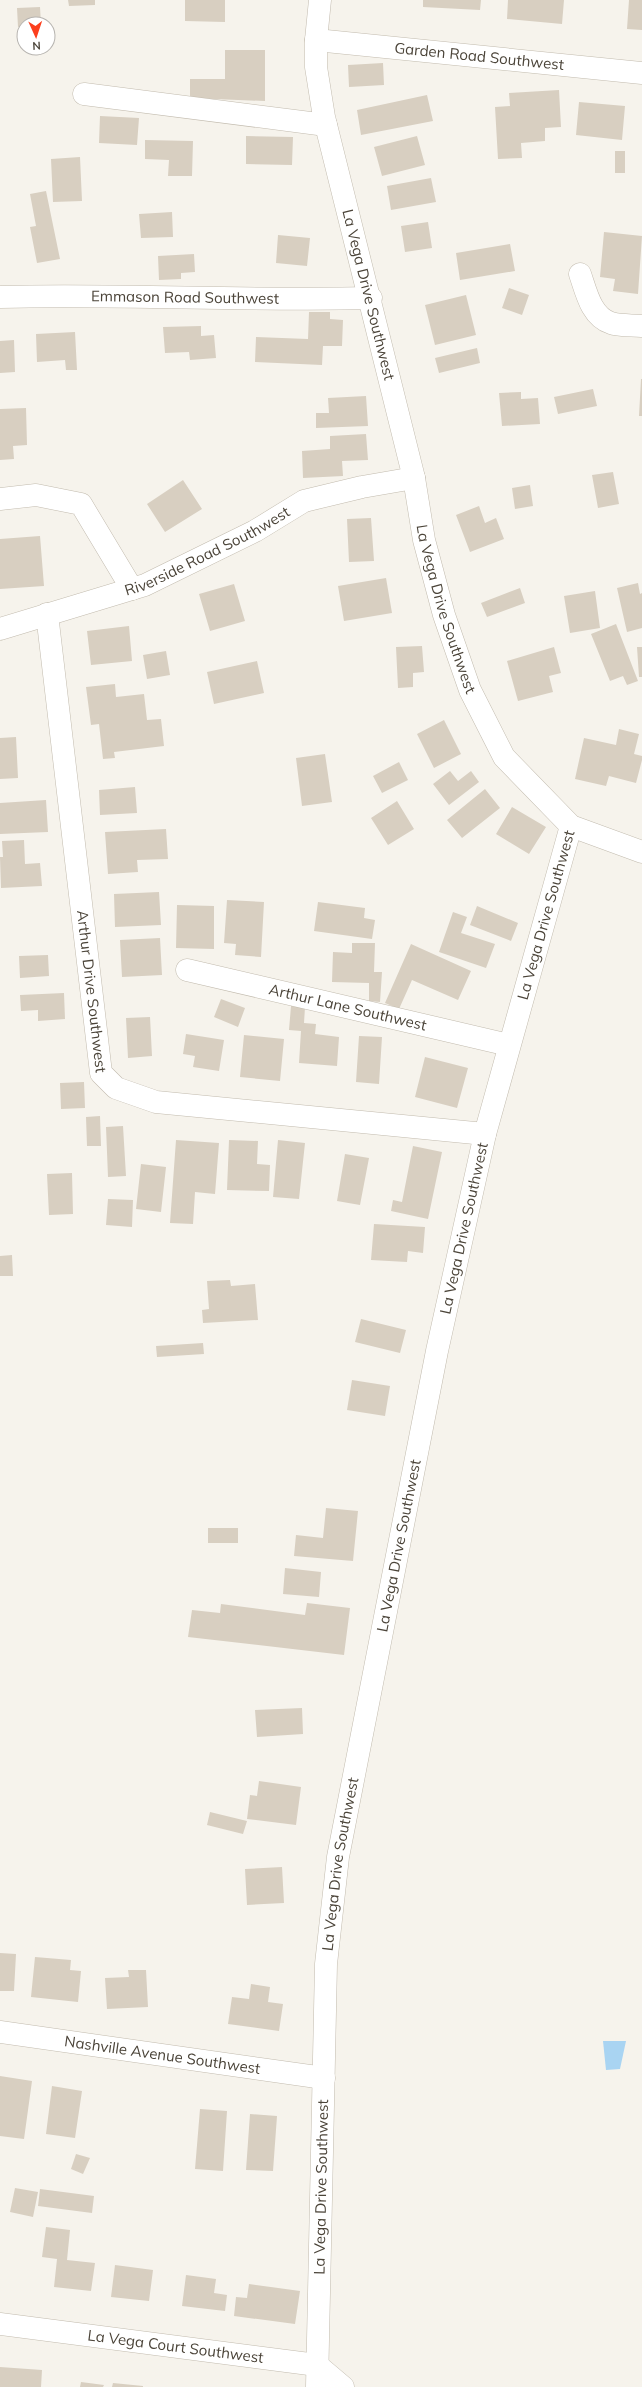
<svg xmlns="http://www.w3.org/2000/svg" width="642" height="2387" font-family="Mulish,sans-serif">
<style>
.water{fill:#a9d4f2}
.building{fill:#d8cfc1}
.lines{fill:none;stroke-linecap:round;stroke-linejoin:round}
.minor-casing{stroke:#c2bbae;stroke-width:23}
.minor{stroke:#fff;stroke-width:22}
.labels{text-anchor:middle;stroke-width:3;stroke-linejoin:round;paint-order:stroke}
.street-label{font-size:15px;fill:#4b4439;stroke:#fff}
</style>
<rect width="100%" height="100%" fill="#f6f3ec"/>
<path class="water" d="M603,2041H626L620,2069L606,2070Z"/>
<path class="building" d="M68,0H95V5L69,6Z
M185,0H225V22L185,21Z
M423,0H481L480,10L423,7Z
M508,0H564L562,24L507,19Z
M629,0H642V30L627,29Z
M40,7L41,24H24V26L18,27L17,8Z
M225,50H265V101L190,98V79H225Z
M383,63L384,85L349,87L348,65Z
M559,90L561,127L545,128V141L521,143L522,158L498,159L495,107L510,106L509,93Z
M427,95L433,121L361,135L357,110Z
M579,102L625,106L622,140L576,135Z
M100,116L139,118L137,145L99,143Z
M246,136L293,137L292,165L246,164Z
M417,136L425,165L382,176L374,147Z
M145,140L193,141L192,176H168L169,160L145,159Z
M615,151H625V173H615Z
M80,157L82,201L53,202L51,159Z
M431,178L436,202L391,210L387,186Z
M46,191L60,259L37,263L30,227L36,226L30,194Z
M172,212L173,237L141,238L139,214Z
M428,222L432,248L405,252L401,226Z
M604,232L642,236L638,294L613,291L615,279L600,277Z
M278,235L310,238L307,266L276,263Z
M510,244L515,271L460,280L456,253Z
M194,254L195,272L181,273V279L159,280L158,256Z
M509,288L529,295L522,315L502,308Z
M466,295L476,335L435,345L425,305Z
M309,312H330V319L343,320L342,346H323L322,365L255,362L256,337L308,339Z
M201,326V336L214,335L216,358L190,360L189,352L165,353L163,327Z
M75,332L77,370H66L65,360L37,362L36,334Z
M14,340L15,372L0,373V341Z
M477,348L480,363L439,373L435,358Z
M641,379H642V416H639Z
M593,389L597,406L558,414L554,397Z
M521,392V399L538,398L540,424L502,426L499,393Z
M366,396L368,426L316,428V413H329L328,398Z
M26,408L27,445L13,446L14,459L0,460V409Z
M366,434L368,460L342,461L343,476L303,478L302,451L330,449V436Z
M613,472L619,504L598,508L592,475Z
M183,480L202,509L165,532L147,504Z
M530,485L533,506L515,509L512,488Z
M479,506L485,523L496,518L504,539L470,552L456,515Z
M371,518L374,561L349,562L347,519Z
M40,536L44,586L0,589V539Z
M386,578L392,613L344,621L338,586Z
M638,583L640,594L642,593V628L627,632L617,588Z
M234,584L245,621L210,631L199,594Z
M520,588L525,603L487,617L481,603Z
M595,591L600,628L570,633L564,596Z
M616,624L638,681L627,685L623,676L610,681L591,634Z
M129,626L132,661L91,665L87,631Z
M422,646L424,672L413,673V687L398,688L396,647Z
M554,647L561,673L549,676L553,692L518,701L507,661Z
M637,647H642V677H639Z
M166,651L170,675L147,679L143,655Z
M257,661L264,693L214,704L207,672Z
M115,684L116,697L144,694L147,720L161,719L164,746L114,752L115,758L103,759L99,724L91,725L86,687Z
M444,720L461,754L434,768L417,734Z
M619,729L639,734L634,754L642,756V760L636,783L609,776L606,786L575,779L584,738L616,745Z
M16,737L18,778L0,779V738Z
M325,754L332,802L302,806L296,758Z
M399,762L408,780L382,793L373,776Z
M450,771L458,781L471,771L479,782L449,805L433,784Z
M135,787L137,813L100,815L99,790Z
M485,789L500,808L462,838L447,820Z
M46,800L48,832L0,834V803Z
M397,801L414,829L388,845L371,818Z
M512,807L546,827L529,854L496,834Z
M166,829L168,859L137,860L138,872L108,874L105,832Z
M24,840L25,864L40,863L42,886L1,888L0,857H3L2,841Z
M159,892L161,925L115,927L114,894Z
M227,900L264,902L261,957L235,955L236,944L224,943Z
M318,902L365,908L364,918L375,920L372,939L314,931Z
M177,905L214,906V949L176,948Z
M477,906L518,923L511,941L470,925Z
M453,912L467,917L461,933L495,944L486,968L439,952Z
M160,938L162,975L122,977L120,940Z
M352,943H375L374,972H382L380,1002L369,1001V983L332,982L333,952L352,953Z
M411,944L471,971L458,1000L412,980L399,1009L385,1003Z
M48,955L49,976L20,978L19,956Z
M64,993L65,1019L38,1021V1010L21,1011L20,995Z
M221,999L245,1008L238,1027L214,1017Z
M291,1006L305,1007L304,1023L316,1024L315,1034L339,1037L337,1066L299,1063L301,1031L289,1030Z
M150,1017L152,1056L128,1058L126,1018Z
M186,1034L224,1040L219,1071L193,1067L195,1056L183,1054Z
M244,1035L284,1039L280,1081L240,1077Z
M359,1036L382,1037L379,1084L356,1082Z
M425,1057L468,1068L457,1108L415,1097Z
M84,1082L85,1108L61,1109L60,1083Z
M100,1116L101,1146H87L86,1117Z
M123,1126L126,1176L108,1177L106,1127Z
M176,1140L219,1143L215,1194L195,1192L193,1224L170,1223Z
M229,1140L258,1141L257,1164L270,1165L269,1191L227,1190Z
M278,1140L305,1143L299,1199L273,1197Z
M413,1146L442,1152L428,1219L391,1211L393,1200L402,1202Z
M345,1154L369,1158L360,1205L337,1201Z
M141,1164L166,1167L161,1212L136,1209Z
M72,1173L73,1214L49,1215L47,1174Z
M108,1199L133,1200L132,1227L106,1225Z
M374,1224L425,1227L423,1253L408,1251L407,1262L371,1260Z
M12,1255L13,1276H0V1256Z
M230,1280L231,1286L255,1284L258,1320L203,1323L202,1310L209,1309L207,1281Z
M361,1319L406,1330L400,1353L355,1342Z
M203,1343L204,1354L157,1357L156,1346Z
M352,1380L390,1386L385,1416L347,1410Z
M326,1508L358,1511L353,1561L294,1556L296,1535L323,1538Z
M208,1528H238V1543H208Z
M285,1568L321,1572L319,1597L283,1594Z
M307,1603L350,1608L344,1655L188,1637L192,1610L220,1613L221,1604L305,1615Z
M302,1708L303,1734L257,1737L255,1710Z
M259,1781L301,1787L296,1825L247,1819L250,1795L257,1796Z
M210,1812L247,1821L243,1834L207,1825Z
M282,1867L284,1903L247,1905L245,1869Z
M0,1953L16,1954L14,1991H0Z
M35,1957L71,1960L70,1970L81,1971L78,2002L31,1997Z
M128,1970H146L148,2007L107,2009L105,1978L129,1977Z
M251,1984L270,1987L268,2002L283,2004L279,2031L228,2024L232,1997L249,1999Z
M0,2076L32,2081L24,2139L0,2136Z
M52,2086L82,2091L75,2138L46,2134Z
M200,2109L227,2111L223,2171L195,2169Z
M250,2114L277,2116L273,2171L246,2170Z
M76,2154L90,2158L83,2174L71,2169Z
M15,2188L38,2192L33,2217L10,2212Z
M40,2189L94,2196L92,2213L38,2206Z
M46,2227L70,2230L67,2260L95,2263L91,2291L54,2287L57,2259L42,2257Z
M115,2265L153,2270L149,2301L111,2297Z
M186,2275L216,2279L214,2293L227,2295L225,2311L182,2306Z
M249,2284L300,2291L295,2324L234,2316L236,2297L247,2298Z
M0,2367L42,2370L41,2387H0Z
M81,2382L104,2385L103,2387H80Z
M113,2383L143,2386V2387H112Z"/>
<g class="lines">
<defs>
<g id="minor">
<path id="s1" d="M320,0L316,40V67L324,117L414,478L424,540L444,615L470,690L504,757L571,826L642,852"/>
<path id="s2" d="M316,40L642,73"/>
<path d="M84,94L326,125"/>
<path d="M580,274C586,291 591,317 611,323C620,326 632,325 642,326"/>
<path id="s3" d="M0,297C124,294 247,301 371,298"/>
<path d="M0,499L36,495L81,504L132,589"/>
<path id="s4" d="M47,614L101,1073L116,1088L156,1102L485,1134"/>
<path id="s5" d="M0,629L145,585L255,531L304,501L362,487L414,478"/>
<path id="s6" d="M187,970L509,1045"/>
<path id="s7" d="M0,2032L324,2078"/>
<path id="s8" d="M0,2324L317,2365L343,2387"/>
<path id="s9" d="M317,2387L326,1964L338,1857L437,1351L485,1134L571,826"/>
</g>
</defs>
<use href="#minor" class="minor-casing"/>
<use href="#minor" class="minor"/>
</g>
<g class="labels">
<g class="street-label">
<text dy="5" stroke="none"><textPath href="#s2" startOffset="164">Garden Road Southwest</textPath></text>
<text dy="5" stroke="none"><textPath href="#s1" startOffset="301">La Vega Drive Southwest</textPath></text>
<text dy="5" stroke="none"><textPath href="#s3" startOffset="185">Emmason Road Southwest</textPath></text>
<text dy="5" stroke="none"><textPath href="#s5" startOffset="222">Riverside Road Southwest</textPath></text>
<text dy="5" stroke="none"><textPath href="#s1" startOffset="625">La Vega Drive Southwest</textPath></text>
<text dy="5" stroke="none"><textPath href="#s9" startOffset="1496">La Vega Drive Southwest</textPath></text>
<text dy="5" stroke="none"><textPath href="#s4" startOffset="380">Arthur Drive Southwest</textPath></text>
<text dy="5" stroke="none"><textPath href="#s6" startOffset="165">Arthur Lane Southwest</textPath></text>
<text dy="5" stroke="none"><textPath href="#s9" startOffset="1172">La Vega Drive Southwest</textPath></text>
<text dy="5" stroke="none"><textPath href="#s9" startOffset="848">La Vega Drive Southwest</textPath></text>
<text dy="5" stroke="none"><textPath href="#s9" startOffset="524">La Vega Drive Southwest</textPath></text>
<text dy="5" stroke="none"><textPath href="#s7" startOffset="164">Nashville Avenue Southwest</textPath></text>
<text dy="5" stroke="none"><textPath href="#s9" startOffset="200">La Vega Drive Southwest</textPath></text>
<text dy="5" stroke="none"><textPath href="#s8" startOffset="177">La Vega Court Southwest</textPath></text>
</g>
</g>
<g transform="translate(36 36) rotate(177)"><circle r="19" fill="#ffffff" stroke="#b7b4b0"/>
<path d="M0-3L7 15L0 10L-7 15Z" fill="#fc3f1d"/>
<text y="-6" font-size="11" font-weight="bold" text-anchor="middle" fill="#4b4439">N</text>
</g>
</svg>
